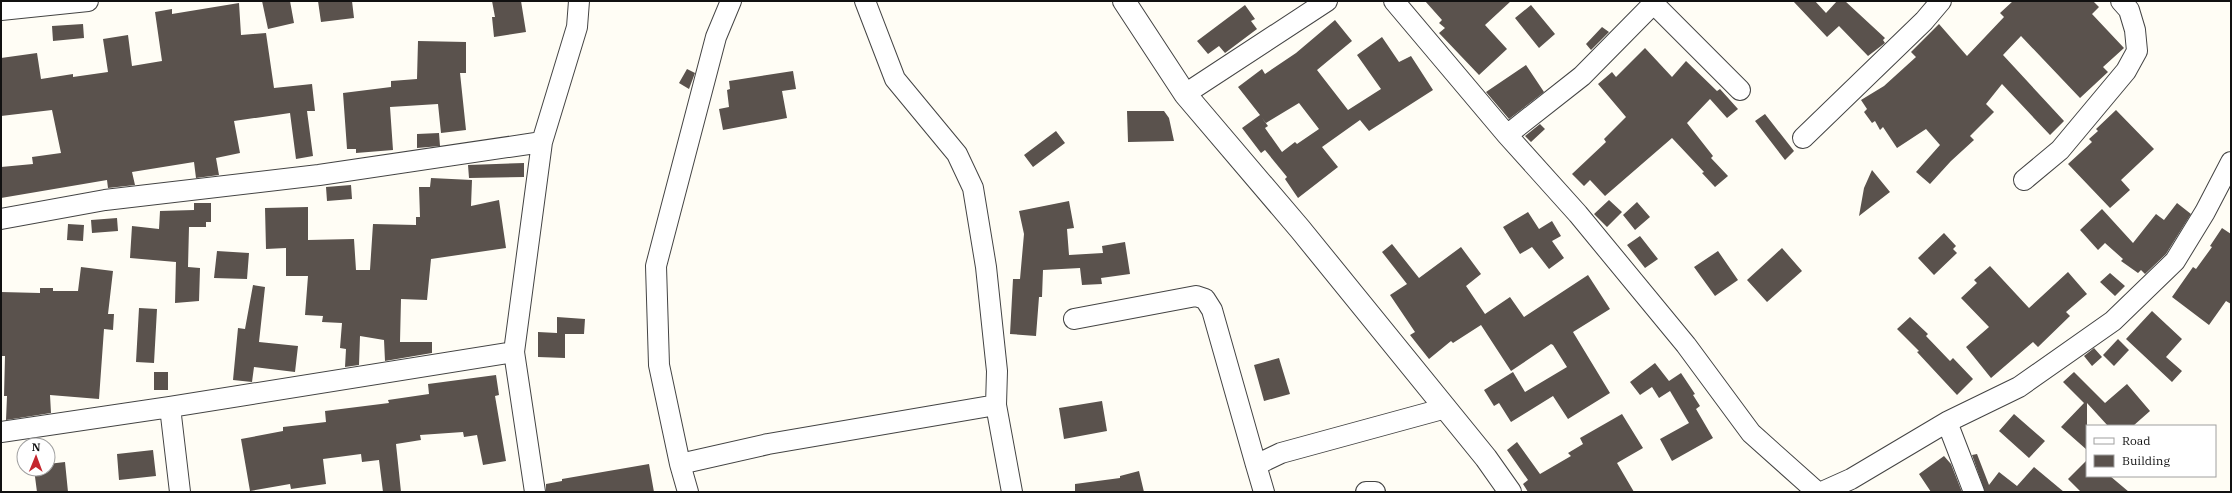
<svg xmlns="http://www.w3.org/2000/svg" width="2232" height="493" font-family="'IBM Plex Serif',serif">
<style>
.building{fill:#5a524d;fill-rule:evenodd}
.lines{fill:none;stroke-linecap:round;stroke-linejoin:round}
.minor-casing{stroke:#444;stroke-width:22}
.tertiary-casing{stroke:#444;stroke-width:24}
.minor{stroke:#fff;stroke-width:20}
.tertiary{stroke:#fff;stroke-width:22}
</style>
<rect width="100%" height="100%" fill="#fffdf5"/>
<path class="building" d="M262,1H290L294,23L268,29Z
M318,1H352L354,18L321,22Z
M492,1H521L526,32L494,37L492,17H495Z
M1425,1H1511L1485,25L1507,49L1479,75L1439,33L1445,28L1439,23L1442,20Z
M1793,1H1815L1826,13L1837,1H1845L1885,38L1883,40L1885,43L1868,56L1839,26L1827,37Z
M2013,1H2093L2099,7L2092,14L2124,48L2103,67L2108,72L2080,98L2021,36L2003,55L2064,121L2050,135L2002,84L1986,104L1994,112L1970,136L1974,140L1951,161L1930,184L1916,172L1940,145L1926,129L1897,148L1883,127L1880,130L1875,121L1872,123L1864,112L1867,109L1861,100L1884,86L1916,57L1911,52L1939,24L1967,56L2004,17L2000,13Z
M239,3L241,35L266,33L274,88L312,84L315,111H307L313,156L296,159L290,113L234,121L240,153L216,158L219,175L196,178L194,162L132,172L135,185L108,188L107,180L1,198V167L33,164L32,157L61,153L52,110L1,116V58L37,53L41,79L73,74V77L108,72L103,39L128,35L132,66L162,61L155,12L172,9V14Z
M1245,5L1255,19L1251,21L1257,29L1225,53L1219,46L1208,54L1197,41Z
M1531,5L1555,34L1539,48L1515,18Z
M1335,20L1352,41L1317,70L1348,110L1381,89L1357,55L1382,37L1399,62L1411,56L1433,90L1369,131L1360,120L1322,147L1338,167L1298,198L1285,179L1287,177L1265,150L1261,153L1242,128L1260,115L1238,87L1262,69L1265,74L1296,53ZM1299,103L1319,129L1297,144L1295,142L1282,152L1265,128L1268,126L1262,118L1266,123Z
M83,24L84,38L53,41L52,26Z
M1602,27L1609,32L1591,50L1586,44Z
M418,41L466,42V73H460L466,130L441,133L438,104L390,107L393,150L356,153V149H347L343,93L391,87V81L417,79Z
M1645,48L1672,77L1686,61L1717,91L1720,89L1738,109L1727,118L1710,99L1687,123L1713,156L1711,158L1728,176L1715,187L1702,173L1704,172L1672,138L1605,196L1590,180L1584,186L1572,174L1606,142L1604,139L1626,117L1598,84L1612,72L1616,77Z
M1526,65L1544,92L1509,119L1486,92Z
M687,69L695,73L689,89L679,83Z
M793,71L796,89L782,91L787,118L723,130L719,109L729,107L727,90L730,89L729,81Z
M2116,110L2154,149L2121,180L2130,190L2110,208L2068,164L2092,142L2089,139L2098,131L2096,129Z
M1127,111H1164L1169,118L1174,141L1128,142Z
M1765,114L1794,151L1785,160L1755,121Z
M1540,124L1545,129L1531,142L1525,136Z
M1056,131L1065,143L1033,167L1024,155Z
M439,133L440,146L417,148V134Z
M524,163V177L469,178L468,165Z
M1872,170L1890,192L1859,216L1864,188Z
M431,178L472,180L471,206L499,200L506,248L431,259L427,300L401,299L400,342H432V353L385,361L384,340L360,336L359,365L345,367L346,349L340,348L342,323L322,322L323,316L305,315L308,276H286V248L266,249L265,208L308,207V240L354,239L356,270H370L373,224L416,225V217H420L419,187H430Z
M351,185L352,199L327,201L326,187Z
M1609,200L1622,212L1607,227L1594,214Z
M1069,201L1074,228L1067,229L1069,255L1103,253L1102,246L1125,242L1130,274L1101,278L1102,284L1082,285L1080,268L1043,270L1042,297H1039L1036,336L1010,334L1013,279H1020L1024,234L1019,211Z
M1637,202L1650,217L1635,230L1623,215Z
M194,203H211V222H206V227H189L188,267L200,268L199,301L175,303L176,262L130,258L132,226L159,229L160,211L194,210Z
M2177,203L2191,214L2166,254L2145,274L2141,270L2138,273L2121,261L2123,259L2105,243L2098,250L2080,230L2102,209L2133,243L2156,214L2164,220Z
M1528,212L1539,229L1552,221L1561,236L1552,241L1564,258L1549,269L1532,247L1520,254L1503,227Z
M117,218L118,231L92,233L91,220Z
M68,224L84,225L83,241L67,240Z
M2222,228L2231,234V304L2226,301L2209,325L2172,297L2193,267L2196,269L2212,247L2210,246Z
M1944,233L1956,246L1953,249L1957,253L1934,275L1918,258Z
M1640,236L1658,259L1645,268L1627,245Z
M1392,244L1419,278L1461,247L1481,274L1466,286L1485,314L1510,297L1524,317L1588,275L1610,309L1573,332L1610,393L1568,419L1553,396L1511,422L1499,403L1494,406L1484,390L1513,372L1525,392L1567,367L1553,345L1551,344L1511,371L1481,325L1453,343L1451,341L1429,359L1410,335L1415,332L1390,295L1407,284L1382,252Z
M1782,248L1802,271L1767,302L1747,280Z
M217,251L249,253L247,279L214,278Z
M1718,251L1738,280L1715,296L1694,267Z
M1990,266L2029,308L2068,272L2087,294L2066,312L2070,316L2038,347L2033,342L1991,378L1966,347L1989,327L1961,298L1977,283L1974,280Z
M81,267L113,271L108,314H114L113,330L104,329L99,399L50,395L51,413L6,420L7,396H4L5,356H1V292L40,293V288H53V291H78Z
M2110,273L2125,286L2115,296L2100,282Z
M253,285L265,287L259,342L298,346L295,372L254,367L252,382L233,380L238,328L245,329Z
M139,308L157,309L154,363L136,362Z
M2152,311L2182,339L2166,357L2182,371L2172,382L2126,339Z
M557,317L585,319L584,334H565V358L538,357V332L557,333Z
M1910,317L1928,334L1926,336L1950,361L1953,358L1973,379L1957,395L1917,352L1919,351L1897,329Z
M2118,339L2129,350L2114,366L2103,355Z
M2094,348L2102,357L2092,366L2084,356Z
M1279,358L1290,394L1264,401L1254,365Z
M1655,363L1669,381L1681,373L1695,394L1693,395L1700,406L1696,409L1713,438L1672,461L1660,439L1689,423L1670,391L1659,398L1652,387L1640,395L1630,382Z
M154,372H168V390H154Z
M2074,372L2105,403L2127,384L2150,411L2133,426H2108L2087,403V450L2061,427L2084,403L2063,382Z
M496,375L499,395L495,396L506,461L483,465L477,435L464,437L463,432L420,435L421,440L396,444L401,492H383L379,460L362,462L361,454L323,459L326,484L291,489L290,484L250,491L241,439L283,431V427L326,422L325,411L389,403L388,400L429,394L428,384Z
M1102,401L1107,431L1064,439L1059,408Z
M1622,414L1643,448L1617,463L1634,492H1528L1523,484L1528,480L1507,450L1517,442L1540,474L1571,456L1568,453L1583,444L1580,438Z
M2014,414L2045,441L2029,458L1999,431Z
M153,450L156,476L119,480L117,454Z
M1977,454L1989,485L1999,472L2017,486L2034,467L2064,492H1985L1972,455Z
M1944,456L1951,464L1962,492H1931L1919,474Z
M2087,460V476H2110L2129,492H2081L2068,479Z
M65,462L68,492H37L34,469H48V464Z
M649,464L654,492H546V484L562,481V479Z
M1139,471L1144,492H1075V484L1120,478V476Z"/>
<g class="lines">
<defs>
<path id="minor" d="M1394,1L1507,135L1578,214L1686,345L1751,433L1817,492
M1654,4L1740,90
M1,10L88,1
M1185,94L1327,1
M1507,135L1582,76L1656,1
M1803,138L1924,21L1941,1
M2024,180L2060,150L2126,71L2137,51L2135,30L2129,10L2121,1
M1,219L105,200L319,175L542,142
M1074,319L1196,296L1205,299L1212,310L1256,465
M996,405L1012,492
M170,407L180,492
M1947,422L1974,492
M1,432L170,407L514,352
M680,464L768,444L996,405L997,371L986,267L973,188L957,154L895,79L865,1
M535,492L514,352L542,142L577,27L579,1
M688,492L680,464L659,365L656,266L716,37L731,1
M1264,492L1256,465L1281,453L1446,408
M1366,492H1375
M1822,492L1851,479L1947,422L2019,387L2113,321L2175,261L2205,212L2231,162"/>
<path id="tertiary" d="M1124,1L1185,94L1300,229L1486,458L1510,492"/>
</defs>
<use href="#minor" class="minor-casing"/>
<use href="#tertiary" class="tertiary-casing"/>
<use href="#minor" class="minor"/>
<use href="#tertiary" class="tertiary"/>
</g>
<rect width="2232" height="493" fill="none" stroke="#111111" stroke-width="4"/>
<rect x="2086" y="425" width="130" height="52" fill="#ffffff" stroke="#a0a0a0"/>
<rect x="2094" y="438" width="20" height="6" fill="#ffffff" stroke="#a0a0a0"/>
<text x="2122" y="445" font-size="12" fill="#111111">Road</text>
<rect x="2094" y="455" width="20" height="12" fill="#5a524d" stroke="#a0a0a0"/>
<text x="2122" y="465" font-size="12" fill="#111111">Building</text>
<g transform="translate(36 457) rotate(1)"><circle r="19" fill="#ffffff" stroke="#a0a0a0"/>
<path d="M0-3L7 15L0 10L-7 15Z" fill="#c4262e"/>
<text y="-6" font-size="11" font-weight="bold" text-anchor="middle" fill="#111111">N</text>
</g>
</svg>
